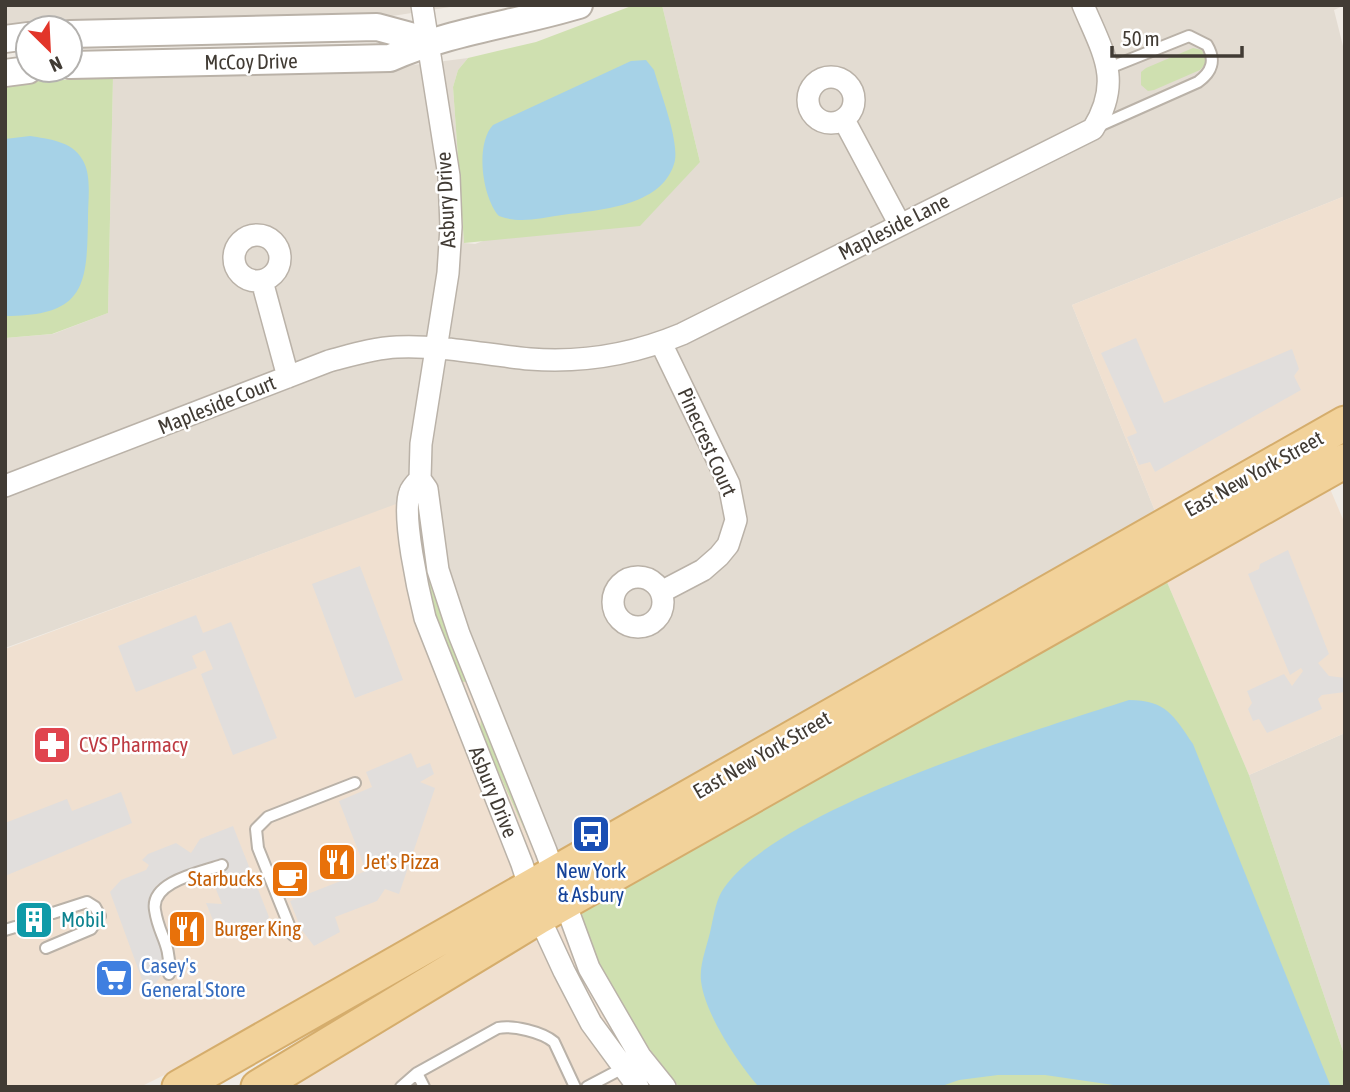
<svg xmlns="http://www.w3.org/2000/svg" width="1350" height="1092" font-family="'Asap Condensed',sans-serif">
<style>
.residential{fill:#e3dcd2}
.commercial{fill:#f0e0d0}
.green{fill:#cfe0b0}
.parking{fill:#e1dedc}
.water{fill:#a6d2e7}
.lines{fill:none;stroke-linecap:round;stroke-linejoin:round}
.service-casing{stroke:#bab2a8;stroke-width:14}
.minor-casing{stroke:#bab2a8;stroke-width:24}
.tertiary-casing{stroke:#bab2a8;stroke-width:30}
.primary-casing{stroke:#d5ad6c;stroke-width:37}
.service{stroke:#fff;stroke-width:10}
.minor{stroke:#fff;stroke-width:21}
.tertiary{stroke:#fff;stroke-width:26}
.primary{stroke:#f2d29a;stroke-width:33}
.labels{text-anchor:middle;stroke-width:5;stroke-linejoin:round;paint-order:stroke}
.street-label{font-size:21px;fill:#413b34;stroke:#fff}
.health-label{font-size:21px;fill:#be3a42;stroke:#fff;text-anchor:start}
.food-label{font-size:21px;fill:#c56008;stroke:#fff;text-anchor:start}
.transit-label{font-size:21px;fill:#164399;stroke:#fff}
.culture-label{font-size:21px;fill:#0d838f;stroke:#fff;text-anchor:start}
.shop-label{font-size:21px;fill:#366cbe;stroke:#fff;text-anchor:start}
</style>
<rect width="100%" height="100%" fill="#f0ebe4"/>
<path class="residential" d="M5,5H463L373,19L5,26Z
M662,5H1345L1334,10L1345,54V196L1072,305L1157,516L541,866L423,495L5,648V338L53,334L108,313L113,77L343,74L468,58L458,70L453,87L464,243L475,244L700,162Z
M1345,733V1057L1249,775Z"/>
<path class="commercial" d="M1345,196V417L1157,516L1072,305Z
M1328,484L1345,524V733L1249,775L1164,575Z
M423,494L541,866L221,1047L140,1087H5V649Z
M581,908L631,1025L679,1087H283Z"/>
<path class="green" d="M634,5H662L700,162L640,226L464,243L453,87L458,70L468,58L536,42Z
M1193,48L1202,50L1207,62L1200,70L1154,90L1148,91L1141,85V72L1146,68Z
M113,77L108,313L52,334L5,338V83Z
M415,491L469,677L465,682L458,681C427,615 419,563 415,491Z
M1164,575L1249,775L1345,1057V1087H679L631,1025L588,949L581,908Z
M481,717L537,849L534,851L480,731Z"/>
<path class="parking" d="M1136,338L1164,403L1292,349L1299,369L1294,376L1301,390L1155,472L1150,462L1139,465L1127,437L1137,433L1101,353Z
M1288,550L1329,654L1318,663L1329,676L1345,678V692L1322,695L1318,699L1322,709L1267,733L1259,719L1253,721L1248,709L1252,703L1247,691L1284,674L1292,686L1303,671L1301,668L1290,675L1248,574L1259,569L1260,564Z
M360,566L403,680L355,698L312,584Z
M196,615L203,633L231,622L277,738L233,755L201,674L213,669L205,650L192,656L197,668L136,692L118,646Z
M411,753L417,768L430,763L434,774L420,782L435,788L399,894L385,889L377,901L335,917L340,932L314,946L301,929L290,901L366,871L339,801L372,787L366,772Z
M121,792L132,823L5,876V823L67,799L72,811Z
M233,826L269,917L261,929L239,938L236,931L217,930L206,903L222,904L206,865L166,880L156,886L148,901L170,963L151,990L144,985L110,892L121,880L146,870L149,865L142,860L148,854L176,843L191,853L200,839Z"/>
<path class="water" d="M646,60L654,70C660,92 681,144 674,164C661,207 598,210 562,215C541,218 519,224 499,216C482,197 475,144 493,125L631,61Z
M30,136C48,139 72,141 82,159C92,174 88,199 88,217C87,285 86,316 5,316V139Z
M1129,700C1166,700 1174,716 1193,744L1331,1087H1127L1045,1075H998L959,1080L939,1087H759C737,1062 705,1014 701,981C699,964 708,944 711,928C714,915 716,899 724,888C779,808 1033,731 1129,700Z"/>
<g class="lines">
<defs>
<path id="service" d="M1099,126L1198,82C1212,72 1216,60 1207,45L1189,36L1109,68
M5,930L15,927
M293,935L258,848L256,829L268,817L355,783
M46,948L91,929L100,916L95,907L87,902L53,913
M169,974C171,942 159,937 155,910C150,881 203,872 222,865
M417,1073L424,1087
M401,1087L417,1073L498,1028C513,1025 542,1032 554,1042L575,1087
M587,1087L625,1067"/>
<path id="minor" d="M422,5L449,176L451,227L448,273L421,444L420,479L427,489L438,570L459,634L546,851L589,968L640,1056L665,1087
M808 100a23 23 0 1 1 46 0a23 23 0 1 1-46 0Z
M844,120L899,223
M234 258a23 23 0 1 1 46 0a23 23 0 1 1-46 0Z
M262,281L288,377
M420,479C417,482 411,488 410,492C401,514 419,594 425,618L522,864L539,917L564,971L591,1023L638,1087
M5,486L329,361C352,355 374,348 397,347C442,345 486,355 530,359C582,363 634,354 682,334L1093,129C1123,80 1103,53 1083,5
M613 602a25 25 0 1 1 50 0a25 25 0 1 1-50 0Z
M661,592L703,570L719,556L728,545L736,520L729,484L661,343"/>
<path id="tertiary" d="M70,34L377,27L429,41
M5,39L28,36
M70,65L390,58C450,31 516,24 579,5
M5,73L28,70"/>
<path id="primary" d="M179,1087L1345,423
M258,1087L539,917L1345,461"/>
</defs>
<use href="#service" class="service-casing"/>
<use href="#minor" class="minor-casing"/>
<use href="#tertiary" class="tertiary-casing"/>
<use href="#primary" class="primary-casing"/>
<use href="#service" class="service"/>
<use href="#minor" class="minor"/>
<use href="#tertiary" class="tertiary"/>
<use href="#primary" class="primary"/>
</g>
<defs>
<symbol id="pharmacy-square" viewBox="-11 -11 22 22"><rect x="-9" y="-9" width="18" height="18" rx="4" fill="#e0444e" stroke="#fff"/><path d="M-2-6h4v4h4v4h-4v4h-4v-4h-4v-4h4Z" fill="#fff"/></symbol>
<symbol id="bus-square" viewBox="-11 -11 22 22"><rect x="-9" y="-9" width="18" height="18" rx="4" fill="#1a4fb4" stroke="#fff"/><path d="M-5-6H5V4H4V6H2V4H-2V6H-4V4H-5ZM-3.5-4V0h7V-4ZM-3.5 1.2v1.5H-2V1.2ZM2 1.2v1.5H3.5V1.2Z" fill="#fff"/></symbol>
<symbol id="restaurant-square" viewBox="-11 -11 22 22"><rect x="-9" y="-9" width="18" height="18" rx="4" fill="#e8710a" stroke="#fff"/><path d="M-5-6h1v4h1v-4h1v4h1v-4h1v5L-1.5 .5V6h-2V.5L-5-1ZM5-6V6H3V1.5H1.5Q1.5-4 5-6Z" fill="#fff"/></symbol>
<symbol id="cafe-square" viewBox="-11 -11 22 22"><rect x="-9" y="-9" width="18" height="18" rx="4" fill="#e8710a" stroke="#fff"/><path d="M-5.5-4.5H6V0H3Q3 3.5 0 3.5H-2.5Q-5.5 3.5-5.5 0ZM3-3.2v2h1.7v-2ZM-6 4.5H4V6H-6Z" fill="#fff"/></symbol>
<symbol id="building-square" viewBox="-11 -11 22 22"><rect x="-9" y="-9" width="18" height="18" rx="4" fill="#0f9aa8" stroke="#fff"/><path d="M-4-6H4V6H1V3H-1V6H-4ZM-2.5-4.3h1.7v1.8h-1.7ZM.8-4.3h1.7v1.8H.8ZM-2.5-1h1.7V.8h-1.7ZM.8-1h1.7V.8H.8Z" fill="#fff"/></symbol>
<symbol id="supermarket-square" viewBox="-11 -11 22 22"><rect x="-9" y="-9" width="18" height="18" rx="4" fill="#3f7fe0" stroke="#fff"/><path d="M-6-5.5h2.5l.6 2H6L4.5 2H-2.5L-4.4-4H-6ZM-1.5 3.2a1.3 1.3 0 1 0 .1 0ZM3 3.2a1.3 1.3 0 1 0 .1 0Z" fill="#fff"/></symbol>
</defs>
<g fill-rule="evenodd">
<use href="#pharmacy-square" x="30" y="723" width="44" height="44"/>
<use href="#bus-square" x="569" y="812" width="44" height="44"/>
<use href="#restaurant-square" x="315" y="840" width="44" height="44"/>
<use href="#cafe-square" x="268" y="857" width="44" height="44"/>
<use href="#building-square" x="12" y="898" width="44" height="44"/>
<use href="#restaurant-square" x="165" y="907" width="44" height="44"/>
<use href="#supermarket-square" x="92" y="956" width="44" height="44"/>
</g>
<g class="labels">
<g class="street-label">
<text transform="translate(251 62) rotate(-1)" y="7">McCoy Drive</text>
<text transform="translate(446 200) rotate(-93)" y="7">Asbury Drive</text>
<text transform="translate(894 227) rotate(-27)" y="7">Mapleside Lane</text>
<text transform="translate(217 405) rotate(-22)" y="7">Mapleside Court</text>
<text transform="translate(707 442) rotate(66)" y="7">Pinecrest Court</text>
<text transform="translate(1254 474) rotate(-29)" y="7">East New York Street</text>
<text transform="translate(762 755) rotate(-30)" y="7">East New York Street</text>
<text transform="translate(493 792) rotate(68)" y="7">Asbury Drive</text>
</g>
<g class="health-label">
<text x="79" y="752">CVS Pharmacy</text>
</g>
<g class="food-label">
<text x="364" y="869">Jet's Pizza</text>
<text x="263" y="886" text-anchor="end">Starbucks</text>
<text x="214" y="936">Burger King</text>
</g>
<g class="transit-label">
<text x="591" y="878">New York<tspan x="591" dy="24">&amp; Asbury</tspan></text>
</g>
<g class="culture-label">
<text x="61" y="927">Mobil</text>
</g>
<g class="shop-label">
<text x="141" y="973">Casey's<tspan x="141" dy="24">General Store</tspan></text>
</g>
</g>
<rect width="1350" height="1092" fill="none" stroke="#413b34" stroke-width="14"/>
<g transform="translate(49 49) rotate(156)"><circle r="33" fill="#ffffff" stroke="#b3b1ae" stroke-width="2"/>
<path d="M0-5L12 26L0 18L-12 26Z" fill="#e23529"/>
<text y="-10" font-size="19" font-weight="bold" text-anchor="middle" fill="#413b34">N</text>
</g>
<path d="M1112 46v10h130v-10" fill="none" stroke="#413b34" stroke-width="3.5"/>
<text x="1122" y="46" font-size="21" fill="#413b34" stroke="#ffffff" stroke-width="5" paint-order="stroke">50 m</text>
</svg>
